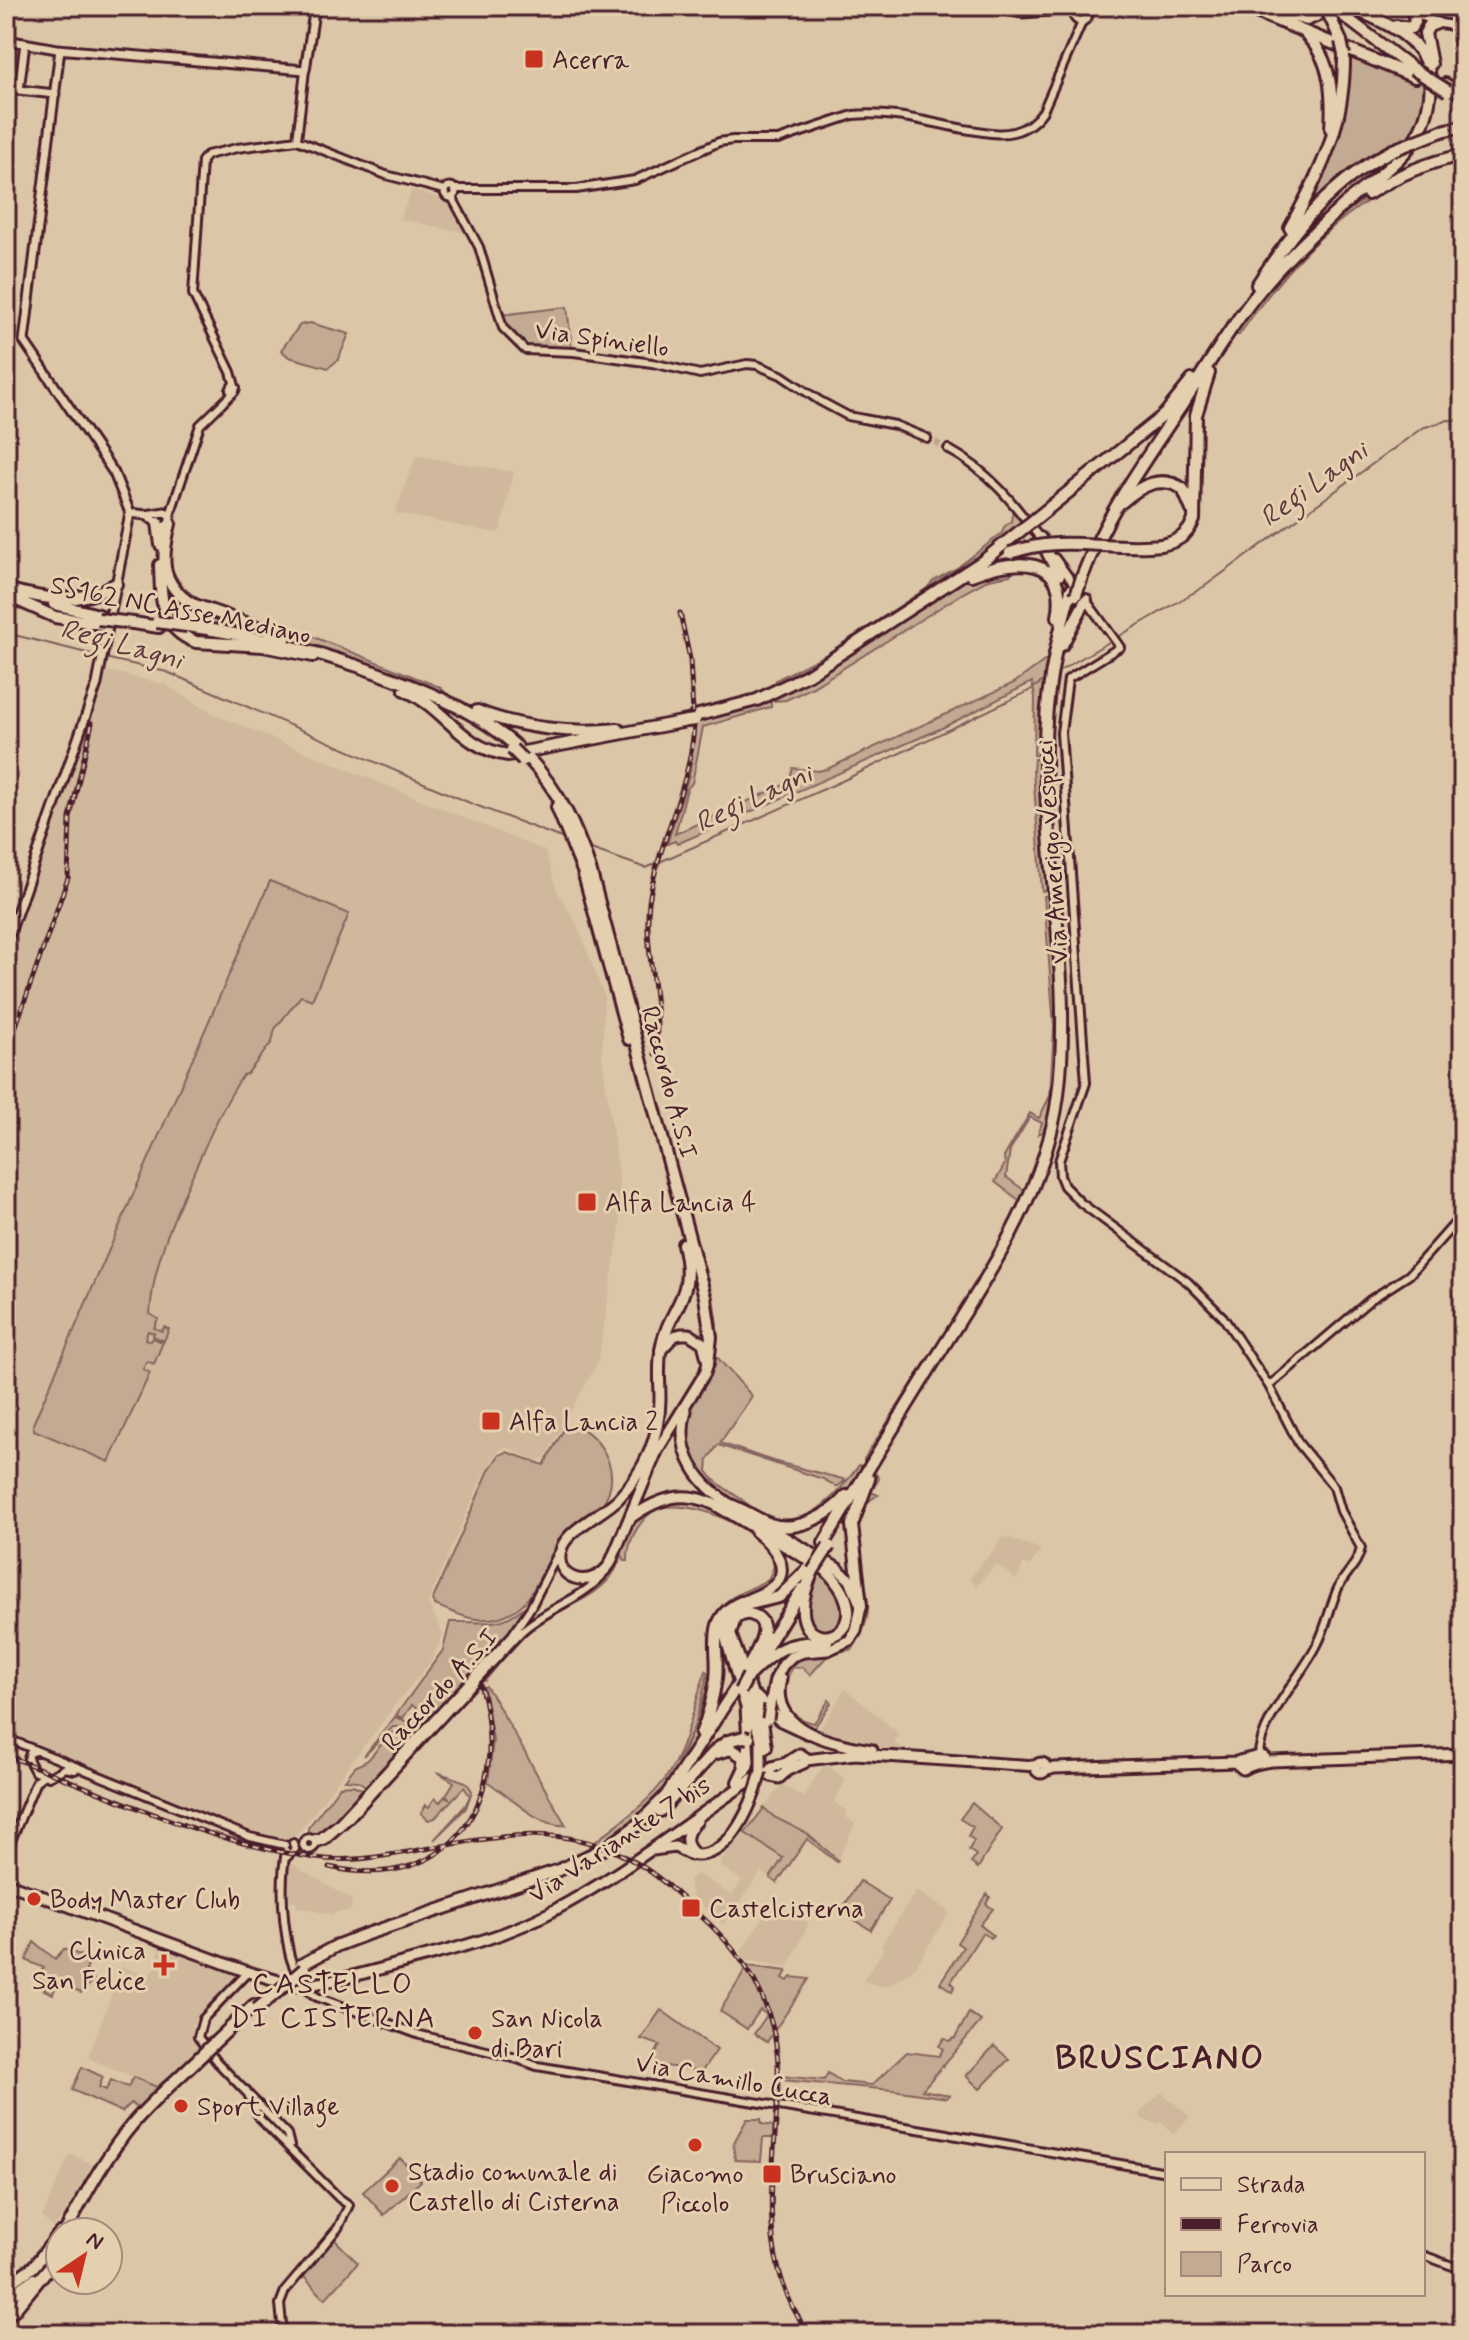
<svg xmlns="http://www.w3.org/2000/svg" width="1469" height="2340" font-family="Mynerve,sans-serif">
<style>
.built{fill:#cfb89c}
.green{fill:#c3aa92;stroke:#86645e;stroke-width:2}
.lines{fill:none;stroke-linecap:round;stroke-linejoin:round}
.stream{stroke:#7f5c59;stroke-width:2}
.tertiary-tunnel{stroke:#bea58e;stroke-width:6;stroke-dasharray:6 3;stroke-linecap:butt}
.tertiary-casing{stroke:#4a1f2b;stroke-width:12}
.secondary-casing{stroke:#4a1f2b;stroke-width:13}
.primary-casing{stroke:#4a1f2b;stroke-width:15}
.trunk-casing{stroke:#4a1f2b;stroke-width:16}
.tertiary{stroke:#e4d0af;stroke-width:6}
.secondary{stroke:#e4d0af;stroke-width:7}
.primary{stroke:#e4d0af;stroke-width:9}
.trunk{stroke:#e4d0af;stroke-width:10}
.rail-casing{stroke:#4a1f2b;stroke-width:5}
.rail{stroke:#e4d0af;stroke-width:2;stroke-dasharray:6;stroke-linecap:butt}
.primary-bridge-casing{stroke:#4a1f2b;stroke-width:15;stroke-linecap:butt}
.trunk-bridge-casing{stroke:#4a1f2b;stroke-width:16;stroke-linecap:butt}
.primary-bridge{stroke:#e4d0af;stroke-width:9}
.trunk-bridge{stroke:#e4d0af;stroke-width:10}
.poi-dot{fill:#c8321e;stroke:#e4d0af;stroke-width:3}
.labels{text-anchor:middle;stroke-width:6;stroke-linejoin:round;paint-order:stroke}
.poi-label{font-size:26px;fill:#4a1f2b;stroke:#e4d0af;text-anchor:start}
.street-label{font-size:26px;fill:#4a1f2b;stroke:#e4d0af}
.water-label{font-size:28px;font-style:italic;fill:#60383e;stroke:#e4d0af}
.quarter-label{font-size:30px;letter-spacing:2px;fill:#4a1f2b;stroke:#e4d0af}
.district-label{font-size:34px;font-weight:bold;letter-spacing:2px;fill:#4a1f2b;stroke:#e4d0af}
</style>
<rect width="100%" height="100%" fill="#dbc6a7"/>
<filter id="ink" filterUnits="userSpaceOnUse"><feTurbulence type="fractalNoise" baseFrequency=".0125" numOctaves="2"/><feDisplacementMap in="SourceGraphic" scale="16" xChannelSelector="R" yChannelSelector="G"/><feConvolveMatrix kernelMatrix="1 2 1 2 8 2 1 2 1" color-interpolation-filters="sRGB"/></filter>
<g filter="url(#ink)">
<path class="built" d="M412,190L437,197L449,204L466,227V233L400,219Z
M416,456L514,472L500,531L497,533L395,513Z
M104,670L164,684L216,715L545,851L557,891L576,922L604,995L602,1058L619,1176L620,1226L598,1362L545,1458L537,1461L504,1446L496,1454L484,1473L428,1602L443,1634L432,1660L402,1696L305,1824L294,1837L284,1840L266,1836L158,1795L6,1730V953L101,684Z
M1004,1537L1041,1549L1030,1566L1024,1563L1016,1580L996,1564L977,1586L970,1578Z
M845,1689L900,1734L894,1742L905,1751L867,1746L820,1729Z
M825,1763L846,1780L834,1802L846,1811V1817L855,1824L838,1860L806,1833L774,1817L764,1808L782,1784L803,1797Z
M742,1831L783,1858L770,1878L761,1872L723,1924L692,1896L689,1880L697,1873L732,1895L742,1881L719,1864Z
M287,1861L352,1900L350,1911L334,1912V1915L297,1907L296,1902L286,1899Z
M916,1891L950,1912L917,1964L909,1973L885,1987L863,1981L884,1949L881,1946Z
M771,1905L809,1923L788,1967L745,1960L741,1951Z
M162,1945L243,1974L192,2025L199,2048L158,2087L88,2058L122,1967L150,1977Z
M1161,2092L1190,2117L1173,2134L1161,2122L1158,2124L1143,2120L1139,2114Z
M70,2154L92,2164L62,2219L52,2227L42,2217Z"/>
<path class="green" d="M1345,51L1429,86L1428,97L1413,138L1392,147L1297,223L1332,150Z
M1463,157V160C1360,186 1298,250 1239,335H1234C1289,250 1363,182 1463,157Z
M567,307L572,349H527L504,325L500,315Z
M310,323L349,334L338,360L328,368L289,357L281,350L300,325Z
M1010,505L1028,523L991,552L815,668L774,686L776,680L825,655L927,588L933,581L957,568L1002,533L1004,527L1011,521L1013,510Z
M170,560C177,603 230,612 266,625L271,620L276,622L440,687L445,692L442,694L377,667L194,602L178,591L166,561Z
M1015,568L1010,575L989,579L965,592L813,687L786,700L774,701V699L835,665L973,576Z
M1050,657L1048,670L1050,890L1042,891L1033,771L1034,759H1039V756L1034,755L1035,697L1032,682L942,728L677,844L675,841L667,844L690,772L696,721L771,701V707L703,727L692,783L687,789L675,834L784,785L790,779L793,768L818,771L827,769L1014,683Z
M270,881L349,914L312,1000L301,996L275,1029L272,1042L247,1074L243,1075C222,1107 208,1139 193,1174C173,1219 153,1263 150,1314L158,1319L154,1328L162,1331L164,1327L169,1329L164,1341L153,1336L154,1333L148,1331L145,1339L150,1341L152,1338L163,1342L154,1364L147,1361L143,1369L150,1373L109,1462L34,1430L33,1424Z
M1044,896H1051C1058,966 1069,1066 1043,1132L1038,1134L1042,1123L1030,1117L1010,1150L1006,1177L1024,1190L1010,1229L866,1468C848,1491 831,1514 802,1521C781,1527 769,1519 751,1509C720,1494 688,1473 685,1436C683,1406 709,1380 713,1349C714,1338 709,1324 707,1313C702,1285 697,1257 692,1229L713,1297L717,1324L716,1356L752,1396L720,1443L773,1461L846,1480L837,1487L823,1479L718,1445L708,1459L707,1471C715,1483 729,1491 741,1499C751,1506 761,1516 773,1520C808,1530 842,1489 859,1465L864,1467V1459L971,1291L1001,1240L1020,1201L995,1182L1005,1164L1004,1157L1030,1113L1039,1118L1050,1096L1054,1027Z
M575,1424C604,1440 624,1475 601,1506C588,1523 570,1538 555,1555C534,1579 536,1605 500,1617C477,1624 456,1614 435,1605L433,1599L489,1470L499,1455L507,1452L544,1465L564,1429Z
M876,1474L879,1479L871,1492L878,1495C841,1512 868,1578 868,1608C868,1623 860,1637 853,1649L829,1654L810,1675L802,1667H793C778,1690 785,1718 814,1723L829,1700L831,1703L812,1731L785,1711C781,1677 781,1665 815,1653C830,1648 846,1638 860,1630C871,1593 851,1565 853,1531C854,1516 868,1487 876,1474Z
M675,1498L707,1504L753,1533L779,1560L776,1580L722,1614L716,1675L698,1740L681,1765L679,1762C693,1732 705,1701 712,1668C717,1647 706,1627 721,1607C732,1593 755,1589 769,1578L774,1565C765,1529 687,1494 653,1511C638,1523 627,1541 628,1561H625L622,1555C619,1561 617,1567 614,1572C599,1598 561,1607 537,1625C518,1640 500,1662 485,1681L482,1678L530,1626L581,1595L613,1565L636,1518Z
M819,1567L848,1605L840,1630L814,1633L803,1609Z
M534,1599L512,1632L367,1787L358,1781L345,1780L355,1767L368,1760L391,1733L400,1731L410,1738L414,1735L403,1727H393L364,1756L395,1717L414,1724L422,1713L412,1705L403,1718L396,1715L443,1650L450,1622C492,1621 499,1630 534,1599Z
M706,1671L708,1673L695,1725L677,1763L682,1768C655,1805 630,1828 591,1853L588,1848C613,1826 644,1808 665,1779C688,1746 693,1705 706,1671Z
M486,1686C515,1731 538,1779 566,1825C540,1828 509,1796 488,1782L493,1740L484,1687Z
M437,1772L466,1782L472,1791L466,1808L434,1840L465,1806L470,1796L464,1787L435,1818L428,1820L421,1813L426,1805L429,1807L435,1798L440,1802L445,1796L450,1799L446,1795L454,1782Z
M353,1785L366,1791C350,1808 335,1831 312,1836L308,1834V1828L340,1786Z
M972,1803L1002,1829L978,1868L971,1863L976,1855L969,1850L974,1840L968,1836L973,1827L960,1819Z
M764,1808L774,1817L806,1833L838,1860L837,1862L807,1839L777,1883L770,1878L783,1858L745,1833Z
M860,1881L890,1900L871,1930L841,1911Z
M987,1894L990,1897L986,1904L993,1909L980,1925L993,1935L991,1938L982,1933L951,1982L955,1986L952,1991L940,1983L963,1947L957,1943Z
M34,1942L55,1959L64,1949L90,1959L86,1971L94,1980L81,1993L57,1983L53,1994L44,1990L46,1985L35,1978L44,1968L26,1960Z
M748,1966L787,1971L783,1978L788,1981L791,1977L809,1979L767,2042L754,2034L767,2015L760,2010L747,2029L720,2011Z
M661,2010L717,2050L702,2071L650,2064L660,2045L641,2039Z
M969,2013L981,2021L922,2090L950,2095L947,2098L893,2090L781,2080V2076L824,2080L828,2073L842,2082L872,2085L907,2052L939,2056L943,2049L939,2046L944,2038L949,2041L955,2038Z
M994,2046L1009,2059L980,2089L966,2076Z
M82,2067L103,2077L99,2087L106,2090L111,2080L128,2087L133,2077L157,2087L164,2081L167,2083L139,2110L131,2103L122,2112L72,2090Z
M747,2119H761V2124L773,2126V2138H763L761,2161L735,2160L733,2144Z
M400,2158L421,2181L384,2215L363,2192Z
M333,2238L358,2263L325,2299L302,2275Z"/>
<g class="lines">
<path class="stream" d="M6,633L99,656
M105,658L167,672L470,803L564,839
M1056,673L1205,586L1422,428L1448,420L1463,421
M588,848L646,868L842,781L1027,692L1048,678"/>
<path class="tertiary-tunnel" d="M927,438L948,449"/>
<defs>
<path id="tertiary" d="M297,140L305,70
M444.5 192a5.5 5.5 0 1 1 11 0a5.5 5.5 0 1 1-11 0Z
M454,189H576L635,180L719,142L733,140H778L853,115C890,111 928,122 964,129C980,131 998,136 1013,132C1026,129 1036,121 1043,111L1083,20
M452,197L479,247L503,328L525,350L574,352L652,363L700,374L747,364L757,365L781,375L820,401L848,416L895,425L927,438
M232,386L236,388L234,392L230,390Z
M235,386L231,372L193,294L202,161L207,155L237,148L297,140L386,175L444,190
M948,449C989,471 1014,503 1041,540
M170,515L200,425L235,391
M1055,558L1079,591
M1086,600L1120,647L1068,679L1061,733L1086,1083L1059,1161L1060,1176L1064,1186L1081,1203L1188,1282L1223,1317L1269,1386L1299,1444L1334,1487L1341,1511L1361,1548C1358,1564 1346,1573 1339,1586C1330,1605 1327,1626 1317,1645C1302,1676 1259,1721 1259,1756
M1269,1386L1370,1300L1409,1275L1456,1222L1463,1220
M6,1738L225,1827L250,1837L285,1845
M36,1751L30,1753L28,1759L35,1772L49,1777L65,1768L75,1770
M303 1844a6 6 0 1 1 12 0a6 6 0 1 1-12 0Z
M312,1839L320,1837L338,1823L512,1635L531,1607L558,1553
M315,1844L325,1840L349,1819L521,1632C546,1609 580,1600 602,1576
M286,1851C280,1883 283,1921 289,1952C291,1963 297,1972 299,1982
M6,1853L36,1781L44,1775
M286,1858L295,1849L293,1843
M248,1972L203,2019L198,2037L217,2062L287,2134L290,2146
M304,1988L317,1997L420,2035L512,2057L537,2066L948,2134
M246,2090L259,2118L339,2198L349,2205L338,2228L285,2291L280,2304L283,2334
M952,2135L1167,2172
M1423,2255L1463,2270"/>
<path id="secondary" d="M981,6L1023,13L1077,9
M1403,6L1437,23L1463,27
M1074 14a7 7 0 1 1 14 0a7 7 0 1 1-14 0Z
M6,40L57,49L305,70L315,6
M25,43L19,90L55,94
M130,513L146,515L165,512L170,515V524L163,527L146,515
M6,944L97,684L130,513L114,473L24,341L60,49"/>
<path id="primary" d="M681,1334H689L703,1343L708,1363L705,1373L657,1451L610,1564C591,1592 550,1579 562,1547C569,1529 604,1513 618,1499C644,1472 660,1437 660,1399C660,1383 658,1366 661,1350L674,1336Z
M686,1411C674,1453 699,1485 734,1507
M629,1519C662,1495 691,1487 727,1512
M760,1523L837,1568L850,1580L861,1606L856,1631L850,1640L828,1650L804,1652L792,1656L783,1665L775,1680L770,1705
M781,1679C767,1731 834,1744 872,1750
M748,1703L761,1739V1771
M800,1754L806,1758L804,1763L788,1770L779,1778L771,1776L769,1772L772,1767L786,1763Z
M806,1760L855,1754L1036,1766
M1262,1762L1264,1757L1259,1756L1239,1761L1237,1764L1243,1769C1253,1764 1260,1762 1272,1761L1463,1754
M1036 1768a5 5 0 1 1 10 0a5 5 0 1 1-10 0Z
M746,1771L749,1762L746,1707L725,1636C725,1627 724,1619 731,1612C741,1599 756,1598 769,1589C796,1572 773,1545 756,1532
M1045,1771L1054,1768L1238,1762
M697,1821C685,1832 682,1844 696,1855C728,1856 747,1814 756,1789
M653,1850L675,1847L691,1855
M6,1883L248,1972L296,1986
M305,1985C339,1981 372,1971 405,1962C454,1949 504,1937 549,1913C621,1876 685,1824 752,1779L769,1773"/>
<path id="trunk" d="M1242,6L1415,77
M1268,6L1286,15L1307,20L1316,16L1319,6
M1325,6L1341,41
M1331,6L1413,69
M1396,26L1411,28L1415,22L1413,11
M1307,36C1332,60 1333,97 1331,129
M1431,64L1425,33L1429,26L1437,23
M1445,84L1463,95
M1442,131L1463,126
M1368,194C1397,175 1429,162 1463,155
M1290,228C1322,170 1345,123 1344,55
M1257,285C1294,229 1332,181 1393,150
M1122,502C1140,486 1161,474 1183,489L1192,510
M1034,520L1164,415L1192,380
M158,523L161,545
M170,524C161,558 159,583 192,604L286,637
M1040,538L1059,575
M1161,545C1177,542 1187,536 1194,520L1196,415L1209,373
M160,565C161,598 160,629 196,642L263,646L313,656
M971,575C1014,559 1070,553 1058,617
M1082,577C1107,512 1147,457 1186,399C1210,362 1233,323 1261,289C1287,257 1317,230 1347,202C1384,169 1423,152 1430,96C1436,40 1388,24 1347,6
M6,589C48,600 76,606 116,584
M6,595L55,617L108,625
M54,604L99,615
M133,623L159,627
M187,626C259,636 326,653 394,679C439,696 481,715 517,747
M1062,645L1086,600
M405,690C447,709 460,748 508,755L687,721
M477,711C520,728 572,734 618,729
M695,716L757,700L809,674L983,561L1025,527
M528,758C560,792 575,825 590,869L705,1297L711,1337L708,1363
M557,807L583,871L629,1039
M661,1350C669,1304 697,1301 683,1244
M728,1504C743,1509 755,1518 770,1524C796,1533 829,1516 846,1496
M722,1508L826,1570C898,1644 767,1672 813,1571
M824,1543C862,1479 901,1415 940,1352C990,1272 1046,1190 1058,1095C1072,982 1046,869 1045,757C1044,699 1055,645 1071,590
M861,1606L852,1525L869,1479
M737,1607L779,1597L809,1568
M756,1664L802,1589
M746,1671C753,1657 777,1624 753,1615C746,1612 741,1615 735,1618L730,1634L762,1722L766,1747
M748,1676C778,1646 786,1644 827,1641
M755,1696L780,1720L808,1733
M701,1734C708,1717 713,1698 716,1679C720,1648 704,1618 741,1602
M717,1753L731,1749L742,1756L745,1767L738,1782
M660,1811L717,1749L728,1741L744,1737
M301,1965L338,1945L367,1934L559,1870L609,1846L636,1826L666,1796L737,1686
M211,2046L254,2005
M65,2232C86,2193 106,2155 135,2121C155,2098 180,2077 202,2055
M6,2286L33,2267L60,2233
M6,2299L34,2279
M6,2316L15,2309L60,2254"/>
</defs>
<use href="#tertiary" class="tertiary-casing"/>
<use href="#secondary" class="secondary-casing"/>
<use href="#primary" class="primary-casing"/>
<use href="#trunk" class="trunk-casing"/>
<use href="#tertiary" class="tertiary"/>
<use href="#secondary" class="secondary"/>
<use href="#primary" class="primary"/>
<use href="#trunk" class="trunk"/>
<defs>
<path id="rail" d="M680,613L690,659L693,712
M6,1054L68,878L70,818L92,723
M655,1054C663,1003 643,953 649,902C658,841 691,787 694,725
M6,1755C107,1795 208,1843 316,1858C353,1863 389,1855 425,1849C507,1834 579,1820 652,1873C670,1886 686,1902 702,1917C746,1957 774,2002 778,2063C780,2159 748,2250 809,2334
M329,1867C455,1895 513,1795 480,1684"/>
</defs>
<use href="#rail" class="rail-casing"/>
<use href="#rail" class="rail"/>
<defs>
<path id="primary-bridge" d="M768,1719L770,1705
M756,1789L761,1771"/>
<path id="trunk-bridge" d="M1341,41L1344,55
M1413,69L1448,91
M1393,150L1442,131
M1025,527L1034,520
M1010,553C1063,534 1108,551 1161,545
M1076,595L1082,577
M98,619L133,623
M157,622L187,626
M687,721L695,720
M512,749L523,760
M813,1571L829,1546
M740,1691L748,1676
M744,1737L749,1738
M257,2009L304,1969
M202,2055L211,2046"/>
</defs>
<use href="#primary-bridge" class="primary-bridge-casing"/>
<use href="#trunk-bridge" class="trunk-bridge-casing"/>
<use href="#primary-bridge" class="primary-bridge"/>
<use href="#trunk-bridge" class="trunk-bridge"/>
</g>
</g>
<g class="poi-dot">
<rect x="524" y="49" width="20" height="20" rx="4"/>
<rect x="577" y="1192" width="20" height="20" rx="4"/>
<rect x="481" y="1411" width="20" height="20" rx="4"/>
<circle cx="34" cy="1899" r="8"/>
<rect x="681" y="1898" width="20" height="20" rx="4"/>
<path d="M160 1953h8v8h8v8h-8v8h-8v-8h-8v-8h8z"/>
<circle cx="475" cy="2033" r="8"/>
<circle cx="181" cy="2106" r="8"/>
<circle cx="695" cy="2145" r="8"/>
<rect x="762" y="2164" width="20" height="20" rx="4"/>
<circle cx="392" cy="2186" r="8"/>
</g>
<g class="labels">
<g class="poi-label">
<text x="552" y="68">Acerra</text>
<text x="605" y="1211">Alfa Lancia 4</text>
<text x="509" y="1430">Alfa Lancia 2</text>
<text x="50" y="1908">Body Master Club</text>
<text x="709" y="1917">Castelcisterna</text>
<text x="146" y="1959" text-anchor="end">Clinica<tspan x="146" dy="30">San Felice</tspan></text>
<text x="491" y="2027">San Nicola<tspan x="491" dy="30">di Bari</tspan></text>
<text x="197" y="2115">Sport Village</text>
<text x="408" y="2180">Stadio comunale di<tspan x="408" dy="30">Castello di Cisterna</tspan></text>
<text x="695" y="2182" text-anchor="middle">Giacomo<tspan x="695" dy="30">Piccolo</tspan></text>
<text x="790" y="2183">Brusciano</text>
</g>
<g class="street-label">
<text transform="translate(602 338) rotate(8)" y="9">Via Spiniello</text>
<text transform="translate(181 609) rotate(11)" y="9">SS162 NC Asse Mediano</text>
<text transform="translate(1051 852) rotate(-94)" y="9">Via Amerigo Vespucci</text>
<text transform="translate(670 1082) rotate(75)" y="9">Raccordo A.S.I</text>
<text transform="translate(439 1689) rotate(-47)" y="9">Raccordo A.S.I</text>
<text transform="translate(619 1839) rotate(-33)" y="9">Via Variante 7 bis</text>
<text transform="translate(734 2079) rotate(10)" y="9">Via Camillo Cucca</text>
</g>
<g class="water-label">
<text transform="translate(1313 483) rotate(-36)" y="10">Regi Lagni</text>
<text transform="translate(122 643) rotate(15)" y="10">Regi Lagni</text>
<text transform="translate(753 797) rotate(-25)" y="10">Regi Lagni</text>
</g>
<g class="quarter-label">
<text x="333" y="1993">CASTELLO<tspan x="333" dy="34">DI CISTERNA</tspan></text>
</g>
<g class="district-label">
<text x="1160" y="2068">BRUSCIANO</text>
</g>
</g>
<rect width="1469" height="2340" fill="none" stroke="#e4d0af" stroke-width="32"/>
<rect x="16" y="16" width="1437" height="2308" fill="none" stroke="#4a1f2b" stroke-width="3" filter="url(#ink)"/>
<rect x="1165" y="2152" width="260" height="144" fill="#e4d0af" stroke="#a6897a" stroke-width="2"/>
<rect x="1181" y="2178" width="40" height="12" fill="#e4d0af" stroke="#a6897a" stroke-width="2"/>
<text x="1237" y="2192" font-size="24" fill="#4a1f2b">Strada</text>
<rect x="1181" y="2218" width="40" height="12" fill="#4a1f2b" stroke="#a6897a" stroke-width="2"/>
<text x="1237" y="2232" font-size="24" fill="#4a1f2b">Ferrovia</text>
<rect x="1181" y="2252" width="40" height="24" fill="#c3aa92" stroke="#a6897a" stroke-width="2"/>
<text x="1237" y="2272" font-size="24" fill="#4a1f2b">Parco</text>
<g transform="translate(84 2256) rotate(35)"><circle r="38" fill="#e4d0af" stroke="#a6897a" stroke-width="2"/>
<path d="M0-6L14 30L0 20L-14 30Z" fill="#c8321e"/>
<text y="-12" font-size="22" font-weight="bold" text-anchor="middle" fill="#4a1f2b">N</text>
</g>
</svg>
